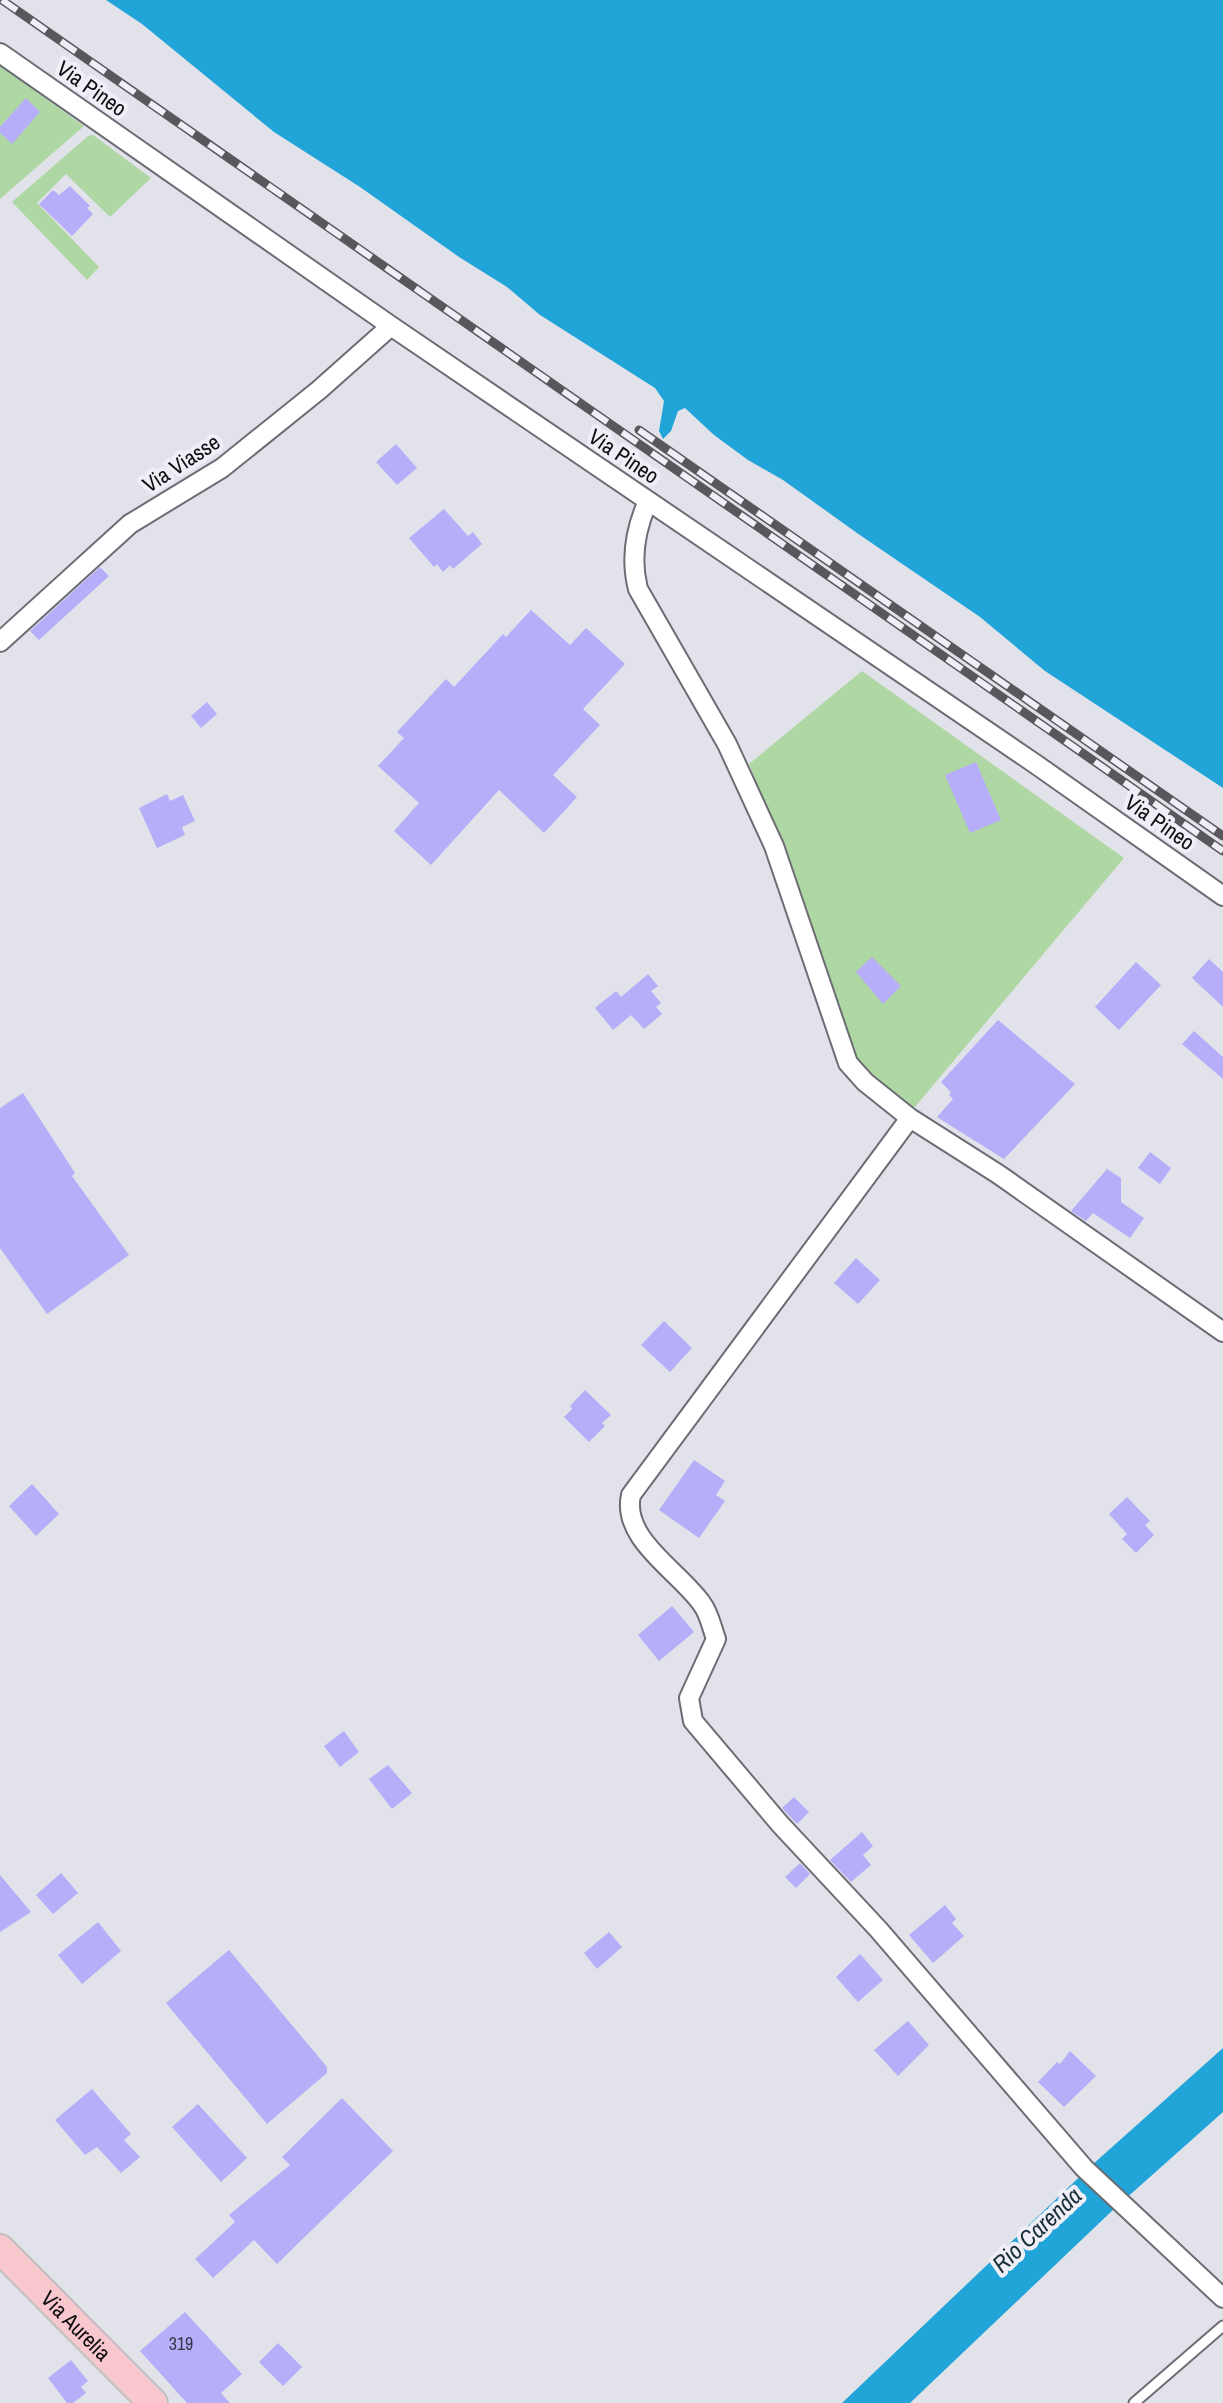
<svg xmlns="http://www.w3.org/2000/svg" width="1223" height="2403" font-family="'Archivo Narrow',sans-serif">
<style>
.green{fill:#aed7a3}
.water{fill:#21a5d8}
.building{fill:#b6aef8}
.lines{fill:none;stroke-linecap:round;stroke-linejoin:round}
.lane-casing{stroke:#6c6c74;stroke-width:13}
.street-casing{stroke:#6c6c74;stroke-width:22}
.primary-casing{stroke:#c0c0c1;stroke-width:32}
.lane{stroke:#fff;stroke-width:9}
.street{stroke:#fff;stroke-width:18}
.primary{stroke:#f9c7ce;stroke-width:28}
.rail-casing{stroke:#58585c;stroke-width:9}
.rail{stroke:#f0eff8;stroke-width:6;stroke-dasharray:18;stroke-linecap:butt}
.labels{text-anchor:middle;stroke-width:8;stroke-linejoin:round;paint-order:stroke}
.number-label{font-size:18px;fill:#38364a}
.street-label{font-size:22px;fill:#0e0e10;stroke:#f0eff8}
.water-label{font-size:24px;font-style:italic;fill:#1c303a;stroke:#f0eff8}
</style>
<rect width="100%" height="100%" fill="#e2e2eb"/>
<path class="green" d="M0,66L84,126L0,199Z
M93,135L151,178L110,217L66,174L37,203L99,267L87,280L12,202L88,136Z
M862,671L1124,858L914,1108L864,1070L849,1044L774,827L749,764Z"/>
<path class="water" d="M106,0H1223V788L1045,671L980,617L857,533L783,480L748,460L714,435L685,408L678,411L671,431L663,439L659,431L664,401L655,388L540,315L507,287L459,257L360,187L274,132L142,24Z
M1223,2048V2112L1114,2209L910,2403H842L1092,2165Z"/>
<path class="building" d="M26,98L40,112L12,144L0,133V127Z
M70,186L90,206L87,208L93,214L72,236L39,204L53,190L59,195Z
M396,444L417,468L397,485L376,462Z
M444,509L468,536L473,532L482,544L453,569L450,565L443,572L437,564L434,567L409,538Z
M100,567L109,576L39,640L30,631Z
M531,610L570,645L586,628L625,664L583,709L600,725L553,775L577,797L544,833L499,790L431,865L394,831L419,803L378,766L404,738L397,732L446,679L454,687L503,634L506,637Z
M207,702L217,714L201,728L191,716Z
M976,762L1001,820L970,833L945,775Z
M167,794L170,801L183,795L195,821L182,827L185,835L157,848L139,808Z
M872,957L901,986L883,1004L856,972Z
M1209,959L1223,972V1007L1192,978Z
M1136,962L1161,985L1119,1030L1095,1007Z
M648,974L658,986L651,991L661,1003L656,1007L662,1014L644,1029L631,1015L613,1030L595,1008L616,991L621,997Z
M998,1020L1075,1084L1004,1159L937,1117L953,1099L949,1095L951,1092L941,1082Z
M1194,1031L1223,1057V1079L1182,1044Z
M23,1093L75,1173L72,1176L129,1255L47,1314L0,1248V1108Z
M1150,1152L1171,1168L1160,1184L1138,1168Z
M1107,1169L1121,1178V1202L1144,1218L1130,1238L1093,1213L1086,1221L1071,1211Z
M856,1258L880,1280L858,1304L834,1283Z
M664,1321L692,1348L670,1372L641,1345Z
M585,1390L611,1415L602,1423L605,1426L589,1442L564,1417L572,1409L570,1406Z
M694,1460L725,1481L716,1495L725,1501L699,1538L659,1510Z
M32,1484L59,1514L36,1536L9,1506Z
M1127,1497L1150,1521L1145,1525L1154,1535L1136,1553L1122,1539L1127,1534L1109,1514Z
M672,1606L694,1632L659,1661L638,1635Z
M344,1731L359,1752L340,1767L324,1746Z
M388,1765L412,1793L392,1809L369,1779Z
M794,1797L809,1812L797,1824L782,1808Z
M862,1832L873,1846L863,1855L871,1865L851,1882L830,1860Z
M800,1863L810,1874L796,1888L785,1877Z
M61,1873L78,1893L53,1914L36,1895Z
M0,1875L31,1912L0,1932Z
M945,1905L956,1919L952,1923L964,1936L933,1963L909,1935Z
M98,1922L121,1951L82,1984L58,1955Z
M609,1932L622,1947L597,1969L584,1953Z
M229,1950L327,2067V2073L267,2124L166,2003Z
M860,1954L883,1980L858,2002L836,1977Z
M908,2021L929,2045L898,2076L874,2050Z
M1070,2051L1096,2076L1064,2107L1038,2082L1057,2062L1060,2064Z
M92,2089L131,2134L124,2140L140,2157L121,2173L97,2147L85,2155L55,2120Z
M342,2098L393,2151L277,2264L254,2240L213,2278L195,2259L235,2222L229,2215L290,2165L282,2157Z
M198,2104L247,2158L221,2182L172,2127Z
M185,2312L242,2374L221,2393L230,2403H187L140,2351Z
M278,2343L302,2367L283,2386L259,2362Z
M71,2360L88,2381L81,2387L86,2393L73,2403H67L48,2378Z"/>
<g class="lines">
<defs>
<path id="lane" d="M1134,2403L1223,2326"/>
<path id="street" d="M0,53L391,326L1034,763L1223,896
M648,501C635,530 630,558 638,589L727,744L774,846L848,1063L865,1082L910,1118L631,1495C621,1539 679,1571 702,1604C709,1613 712,1628 716,1639L689,1698L693,1721L780,1824L878,1929L1084,2168L1223,2298
M0,642L130,524L222,468L319,390L391,326
M910,1118L998,1174L1223,1332"/>
<g id="primary">
<path id="s1" d="M0,2249L153,2403"/>
</g>
</defs>
<use href="#lane" class="lane-casing"/>
<use href="#street" class="street-casing"/>
<use href="#primary" class="primary-casing"/>
<use href="#lane" class="lane"/>
<use href="#street" class="street"/>
<use href="#primary" class="primary"/>
<defs>
<path id="rail" d="M2,0L1223,851
M639,430L1223,836"/>
</defs>
<use href="#rail" class="rail-casing"/>
<use href="#rail" class="rail"/>
</g>
<g class="labels">
<g class="number-label">
<text x="181" y="2350">319</text>
</g>
<g class="street-label">
<text transform="translate(92 88) rotate(35)" y="8">Via Pineo</text>
<text transform="translate(624 456) rotate(34)" y="8">Via Pineo</text>
<text transform="translate(181 463) rotate(-33)" y="8">Via Viasse</text>
<text transform="translate(1160 822) rotate(35)" y="8">Via Pineo</text>
<text dy="8" stroke="none"><textPath href="#s1" startOffset="108">Via Aurelia</textPath></text>
</g>
<g class="water-label">
<text transform="translate(1037 2230) rotate(-43)" y="8">Rio Carenda</text>
</g>
</g>
</svg>
